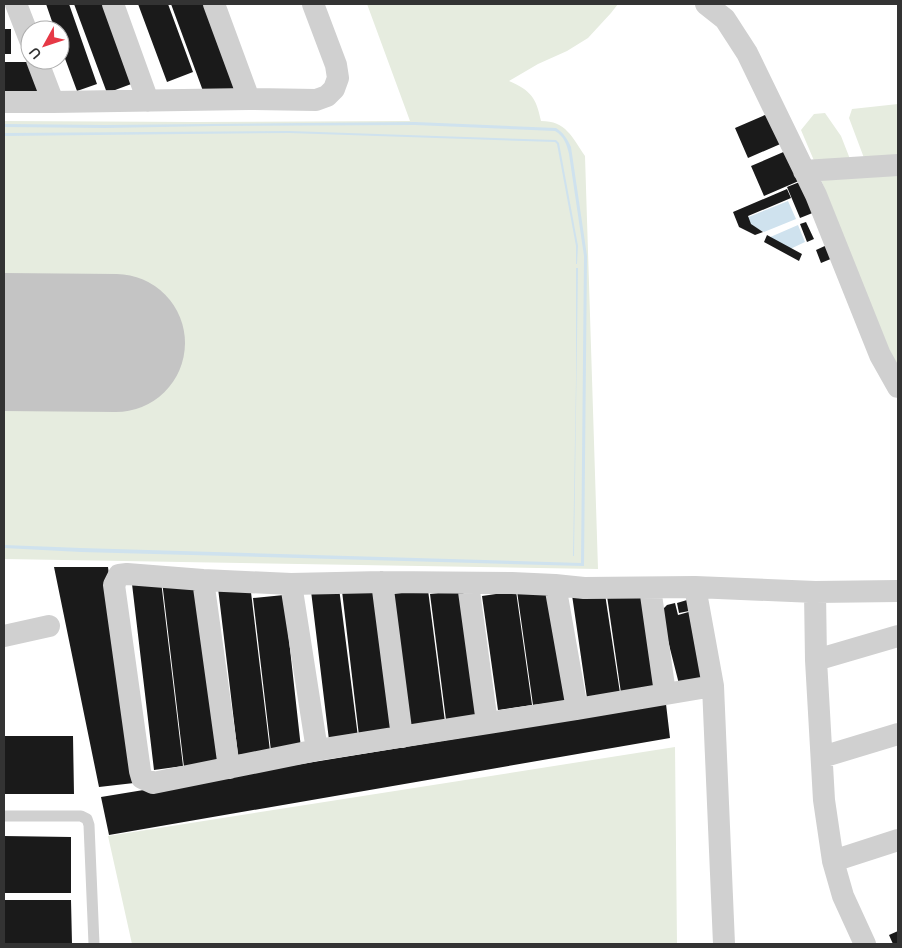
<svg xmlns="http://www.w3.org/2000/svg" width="902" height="948" font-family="'Nunito Sans',sans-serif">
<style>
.green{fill:#e6ecdf}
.water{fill:#cfe2ee}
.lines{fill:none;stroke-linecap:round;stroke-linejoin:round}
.runway{stroke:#c4c4c4;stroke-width:138}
.building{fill:#1a1a1a}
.lane{stroke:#d0d0d0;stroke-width:11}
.street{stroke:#d0d0d0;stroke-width:22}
</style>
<rect width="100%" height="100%" fill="#fff"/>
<path class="green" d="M367,4H618L611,13L588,38L567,51L538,64L509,81C531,91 536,97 541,121C566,121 572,137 585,156L598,569L4,559V388L114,389L117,298L4,296V121L194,122L410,121Z
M898,104V157L864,158L849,118L852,109Z
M825,113L841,136L850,159L815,163L801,130L814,114Z
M898,172V370L884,339L820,177Z
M675,747L677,944H132L108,836Z"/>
<path class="water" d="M415,122L556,128C564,133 567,139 571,147L587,256L584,566L81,552L4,548V545L81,548L581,563L584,256L569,154C567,145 564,136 555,131L415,125L215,126L105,128L4,127V124L105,125Z
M289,131L556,140L559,143L578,246L577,264H576V246L557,144L555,142L289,133L4,136V133Z
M788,201L796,219L764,232L748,224L746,218Z
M798,225L805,242L786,251L768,238Z
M576,268H578L574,556H573L576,380Z"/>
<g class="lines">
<path class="runway" d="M4,342L116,343"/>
</g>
<path class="building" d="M46,4H69L97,84L77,91L60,45V30H55Z
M74,4H104L134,83L107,93Z
M138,4H168L193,72L167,82Z
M171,4H207L238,89L203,91Z
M4,29H11V54H4Z
M4,62H29L41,91H4Z
M772,112L785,142L748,158L735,128Z
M788,150L801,180L764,196L751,166Z
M802,181L815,212L800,218L787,187Z
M787,189L791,198L748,216L751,224L763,232L755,235L739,227L733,212Z
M806,222L814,239L807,242L800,224Z
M767,235L802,254L799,261L764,242Z
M827,245L833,258L821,263L816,250Z
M54,567H108L134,783L99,787Z
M161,581L183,766L154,770L132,584Z
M162,581L197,582L218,763L184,767Z
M250,584L270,751L238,755L218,588Z
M552,586L567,701L533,705L517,591Z
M376,587L394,732L359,736L342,591Z
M339,588L358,737L329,740L311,591Z
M428,590L445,722L410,726L393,594Z
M463,590L479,716L446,720L430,594Z
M516,591L532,705L498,710L482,596Z
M640,591L655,688L621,693L607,596Z
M605,594L620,693L587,698L572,595Z
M284,595L301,748L271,751L253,598Z
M687,600L689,611L679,613L677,603Z
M675,603L678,615L692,611L707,676L679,684L662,617L664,608L667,605Z
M666,704L670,738L109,835L101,797Z
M4,736H73L74,794H4Z
M4,836L71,837V893H4Z
M4,900H71L72,944H4Z
M898,931V944H893L889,935Z"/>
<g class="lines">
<path class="lane" d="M4,816H81L87,819L89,825L94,944"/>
<path class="street" d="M16,4L30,40
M113,4L148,101
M214,4L249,99
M706,4L725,19L747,53L816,195L880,355L898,387
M37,60L53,102
M4,102H53L249,99L316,100L327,96L334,89L338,78L336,65L313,4
M804,171L898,165
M203,580L229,768
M382,582L402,737
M291,584L317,750
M468,584L487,723
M555,585L577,709
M695,587L713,686L724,944
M650,588L665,693
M815,592L816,660L824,800L833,861L843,896L865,944
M4,636L49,626
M816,660L898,636
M713,686L577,709L317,750L153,783L142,778L140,771L114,585L119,575L127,574L203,580L291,584L382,582L512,583L555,585L584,588L695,587L815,592L898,591
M822,757L898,734
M833,861L898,840"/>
</g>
<rect width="902" height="948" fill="none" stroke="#333333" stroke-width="10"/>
<g transform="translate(45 45) rotate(230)"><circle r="24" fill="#ffffff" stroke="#adadad"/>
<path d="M0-4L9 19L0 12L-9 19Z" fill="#e63946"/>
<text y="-8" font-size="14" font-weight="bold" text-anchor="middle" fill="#333333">U</text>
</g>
</svg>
